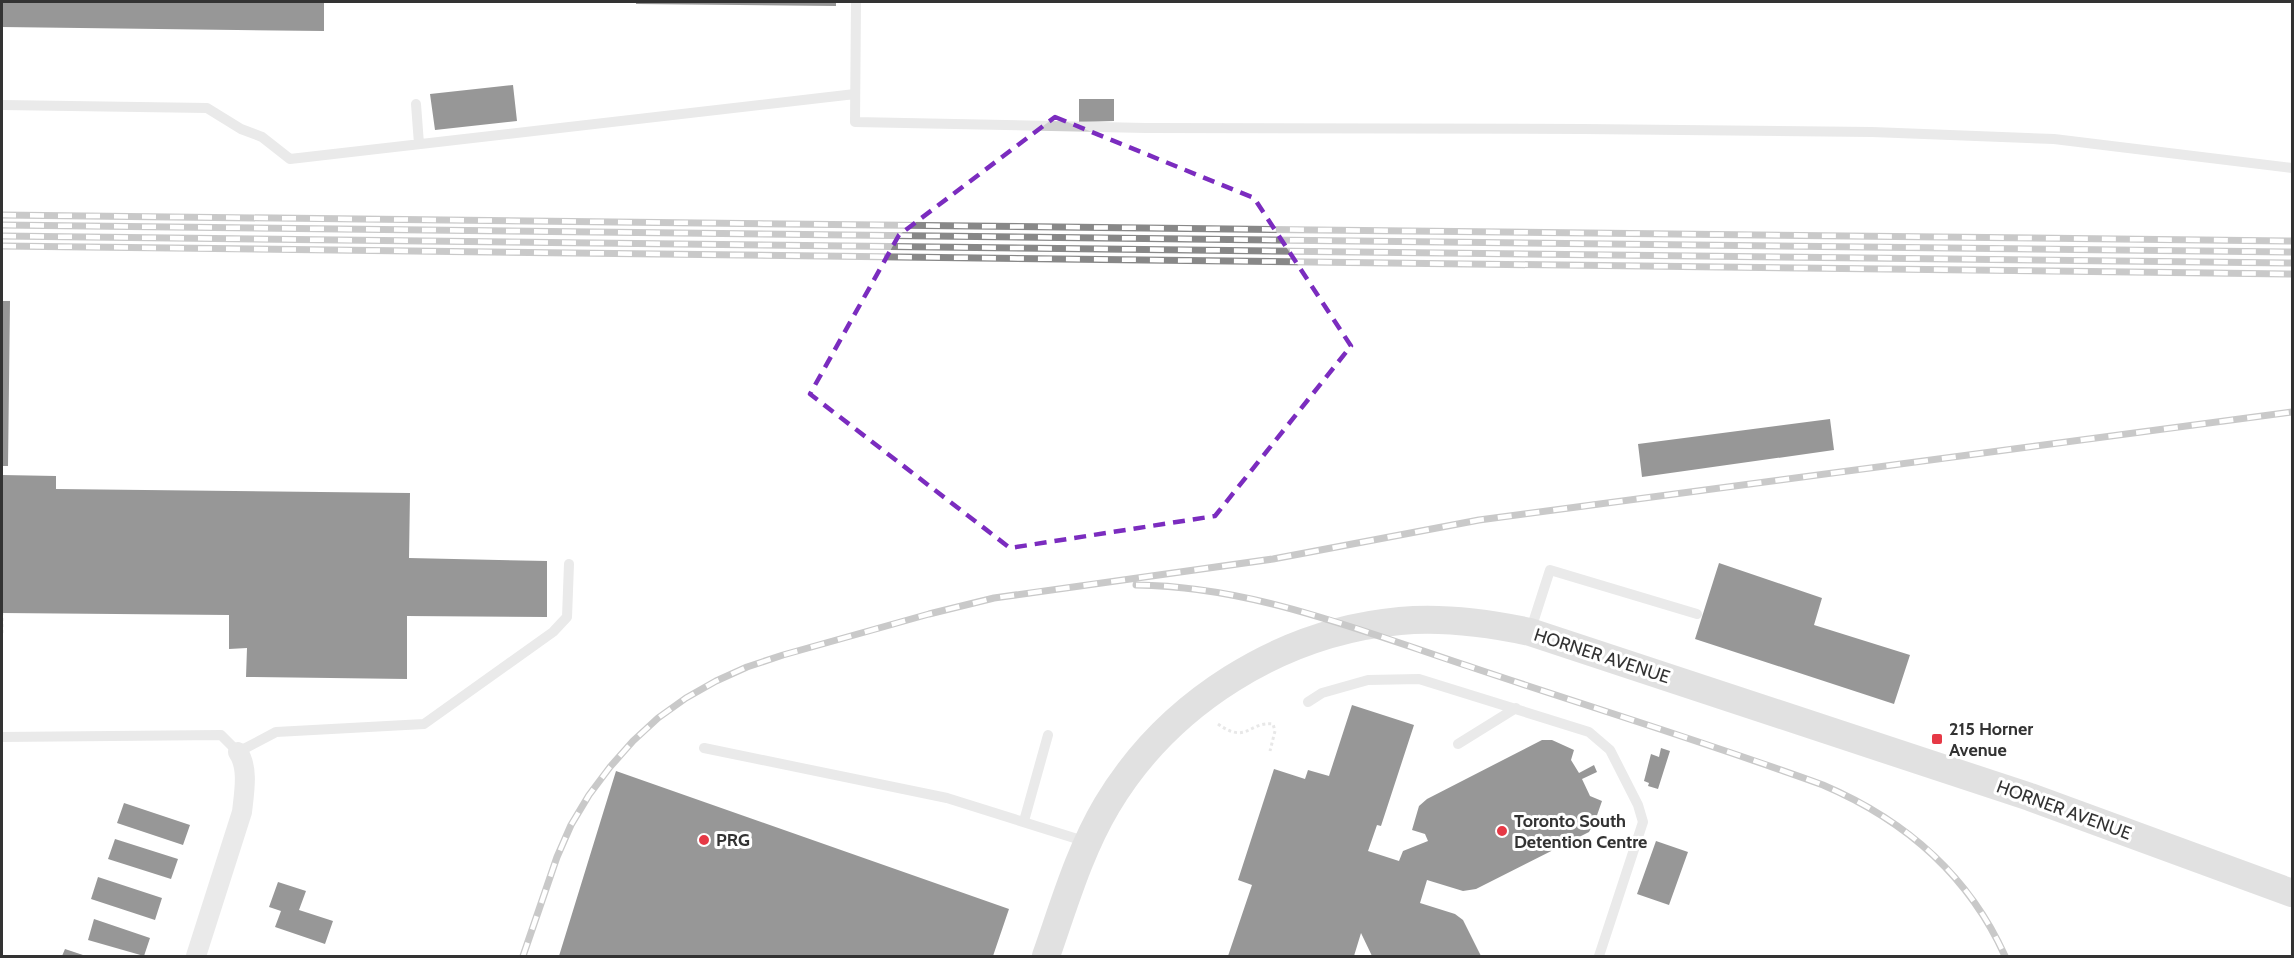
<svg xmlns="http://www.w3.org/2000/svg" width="2294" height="958" font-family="Cabin,sans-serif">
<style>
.building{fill:#1a1a1a}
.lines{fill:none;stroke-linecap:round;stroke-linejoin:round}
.path{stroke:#cdcdcd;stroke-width:3;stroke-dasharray:3 3;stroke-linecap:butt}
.service{stroke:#d0d0d0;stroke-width:10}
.minor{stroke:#d0d0d0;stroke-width:20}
.secondary{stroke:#bdbdbd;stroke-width:28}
.rail-casing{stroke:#888;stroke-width:7}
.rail{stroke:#fff;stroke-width:4.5;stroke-dasharray:14;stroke-linecap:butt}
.marked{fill:none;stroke:#7b2cbf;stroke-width:4.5;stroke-dasharray:12 8;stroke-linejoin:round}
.poi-dot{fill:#e63946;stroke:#fff;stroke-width:2}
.labels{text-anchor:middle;stroke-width:6;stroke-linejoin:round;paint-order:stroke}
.street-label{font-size:18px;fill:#333;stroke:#fff}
.poi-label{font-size:18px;font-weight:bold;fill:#333;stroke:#fff;text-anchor:start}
</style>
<rect width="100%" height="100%" fill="#fff"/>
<path class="building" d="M2,2H324V31L2,27Z
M636,2H836V6L636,4Z
M513,85L517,121L435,130L430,94Z
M1079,99H1114V121L1079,122Z
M2,301H10L8,466H2Z
M1830,419L1834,450L1642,477L1638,444Z
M2,475L56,476V489L410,493L409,558L547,561V617L407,616V679L246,677L247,648L229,649V615L2,613Z
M1719,563L1822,598L1814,625L1910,655L1894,704L1695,639Z
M1352,705L1414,725L1381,826L1377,825L1368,851L1399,861L1403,851L1428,841L1425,834L1412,830L1419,806L1427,799L1542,740H1552L1574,750L1571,760L1579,773L1594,765L1597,772L1582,779L1590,796L1602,801L1595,821L1589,832L1476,889L1463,891L1427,880L1420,903L1455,914L1463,920L1481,956H1372L1361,933L1354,956H1228L1252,885L1238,880L1274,769L1305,779L1308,770L1329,776Z
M1661,748L1670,751L1658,789L1648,786L1649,783L1644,781L1651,754L1659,757Z
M616,771L1009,909L993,956H559Z
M124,803L190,825L183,845L117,823Z
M115,839L178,859L171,879L108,859Z
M1656,841L1688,852L1669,905L1637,894Z
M98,877L162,898L155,920L91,899Z
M278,882L306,891L299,910L333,921L325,944L275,927L281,911L269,907Z
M94,919L150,938L144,956L88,940Z
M65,949L86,956H62Z"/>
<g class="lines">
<path class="path" d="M2,633V613
M1218,724C1247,745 1249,721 1273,724L1275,731L1270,751"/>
<path class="service" d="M856,2L855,122L1146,128L1583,129L1872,132L2054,139L2292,168
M416,104L419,144
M2,105L207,108L241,129L262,137L290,159L855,94
M1530,632L1550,570L1697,614
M1308,702L1322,693L1368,680L1419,679L1589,732L1610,750L1638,805L1643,822L1599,956
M2,737L221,735L238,752L276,732L424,724L553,632L567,617L569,564
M1458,744L1516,708
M704,748L947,798L1087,842
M1024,821L1048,735"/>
<path class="minor" d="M196,956L242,812C244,793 249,768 238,752"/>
<path class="secondary" d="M1046,956C1064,905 1079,852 1107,805C1168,703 1280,632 1400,621C1443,617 1488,623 1530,632L2030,797L2292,893"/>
<defs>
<path id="rail" d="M2,215L2292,241
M2,225L2292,252
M2,236L2292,263
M2,246L2292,274
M1136,585C1253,586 1364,632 1474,668C1590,707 1708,743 1823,785C1905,820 1968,874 2005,956
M523,956L557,857L571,825L589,795L610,767L633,741L658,718L686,698L716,681L747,667L783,655L929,614L994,598L1273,559L1479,520L2292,412"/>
</defs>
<use href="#rail" class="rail-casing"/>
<use href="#rail" class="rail"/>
</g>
<path d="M0 0H2294V958H0ZM1055,117L1254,198L1351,346L1215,516L1010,548L810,394L899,235Z" fill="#fff" fill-opacity=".55" fill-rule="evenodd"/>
<path class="marked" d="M1055,117L1254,198L1351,346L1215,516L1010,548L810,394L899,235Z"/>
<g class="poi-dot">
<rect x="1931" y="733" width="12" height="12" rx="3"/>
<circle cx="1502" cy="831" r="6"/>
<circle cx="704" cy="840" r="6"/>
</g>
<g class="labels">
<g class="street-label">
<text transform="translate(1602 656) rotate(18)" y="6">HORNER AVENUE</text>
<text transform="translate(2064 810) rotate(20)" y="6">HORNER AVENUE</text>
</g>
<g class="poi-label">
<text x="1949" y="735">215 Horner<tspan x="1949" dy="21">Avenue</tspan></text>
<text x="1514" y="827">Toronto South<tspan x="1514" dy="21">Detention Centre</tspan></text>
<text x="716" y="846">PRG</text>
</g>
</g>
<rect width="2294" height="958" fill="none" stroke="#333333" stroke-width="6"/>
</svg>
